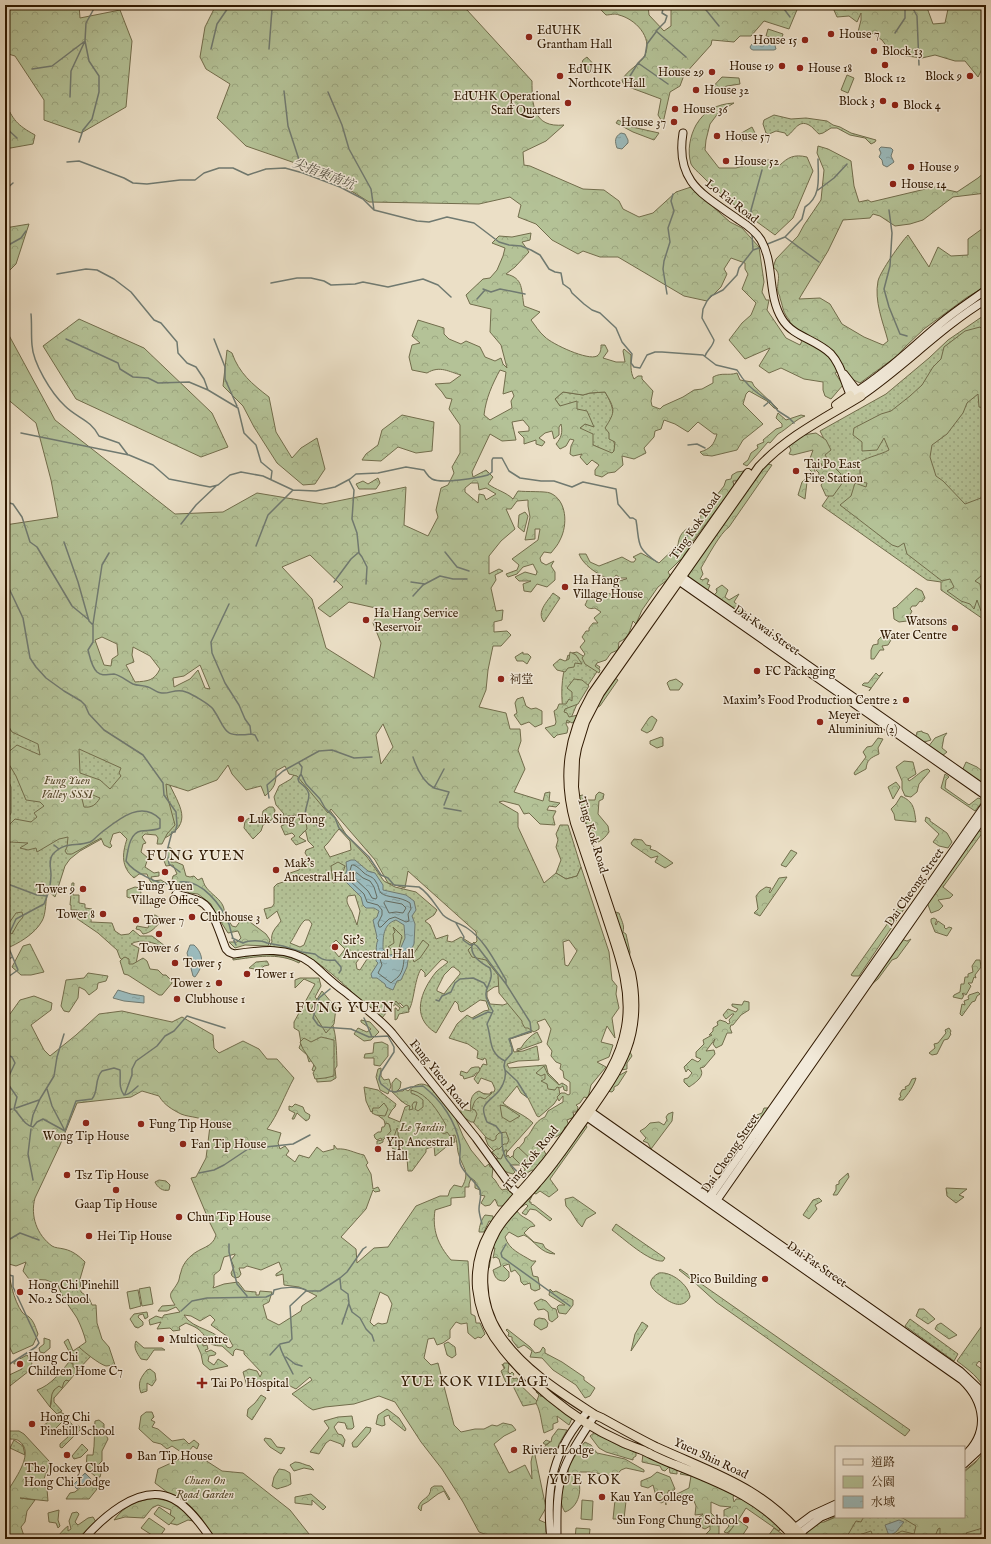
<svg xmlns="http://www.w3.org/2000/svg" width="991" height="1544" font-family="'IM FELL English','Noto Serif TC',serif">
<style>
.green{fill:url(#green-dots);stroke:#726d4c;fill-rule:evenodd}
.forest{fill:url(#forest-crowns);stroke:#726d4c;fill-rule:evenodd}
.pitch{fill:#b4c297;stroke:#726d4c}
.water{fill:url(#water-ripples);stroke:#707a71;fill-rule:evenodd}
.lines{fill:none;stroke-linecap:round;stroke-linejoin:round}
.shore{stroke:#656a5e;stroke-width:1}
.stream{stroke:#707a71;stroke-width:1.5}
.secondary-casing{stroke:#2f1800;stroke-width:9}
.primary-casing{stroke:#2f1800;stroke-width:10}
.secondary{stroke:#f2eada;stroke-width:7}
.primary{stroke:#ebdfc6;stroke-width:8}
.poi-dot{fill:#8f2418;stroke:#f2eada;stroke-width:1.5}
.labels{text-anchor:middle;stroke-width:3;stroke-linejoin:round;paint-order:stroke}
.poi-label{font-size:12px;fill:#2f1800;stroke:#f2eada;text-anchor:start}
.street-label{font-size:12px;fill:#2f1800;stroke:#f2eada}
.park-label{font-size:12px;font-style:italic;fill:#574b2d;stroke:#f2eada}
.water-label{font-size:13px;font-style:italic;fill:#555142;stroke:#f2eada}
.quarter-label{font-size:14px;letter-spacing:1px;fill:#2f1800;stroke:#f2eada}
</style>
<defs>
<pattern id="green-dots" width="8" height="8" patternUnits="userSpaceOnUse"><rect width="8" height="8" fill="#b4c297"/><path d="M2 2h.1M6 6h.1" fill="none" stroke="#9ba680" stroke-width="1.8" stroke-linecap="round"/></pattern>
<pattern id="forest-crowns" width="20" height="18" patternUnits="userSpaceOnUse"><rect width="20" height="18" fill="#b4c297"/><path d="M2 6a3 3 0 1 1 6 0M12 15a3 3 0 1 1 6 0" fill="none" stroke="#9ba680"/></pattern>
<pattern id="water-ripples" width="26" height="14" patternUnits="userSpaceOnUse"><rect width="26" height="14" fill="#9bbbbd"/><path d="M2 4q2-2 4 0t4 0M15 11q2-2 4 0t4 0" fill="none" stroke="#86a0a1"/></pattern>
</defs>
<rect width="100%" height="100%" fill="#ebdfc6"/>
<filter id="stains"><feTurbulence type="fractalNoise" baseFrequency=".005" numOctaves="4"/><feColorMatrix values="0 0 0 0 .2 0 0 0 0 .09 0 0 0 0 .02 0 0 0 .5 -.17"/></filter>
<radialGradient id="worn" r=".72"><stop offset=".6" stop-color="#630" stop-opacity="0"/><stop offset="1" stop-color="#630" stop-opacity=".3"/></radialGradient>
<path class="green" d="M774,115L791,119L806,118L827,121L833,125L840,127L851,133L876,140L875,142L871,144L865,138L850,135L837,128H831L823,133L819,134C815,131 813,127 809,125C798,119 794,132 787,136L785,133L776,131L769,134L766,133L763,124L764,120Z
M986,314V580L982,583L981,587L986,591V621L941,590V582L927,580L822,506L837,484L817,443L825,441L820,431L886,394L929,358L948,340Z
M563,392L583,395L590,393L605,392C615,409 614,413 609,433C613,440 618,446 612,454L593,445L580,428L585,424L593,426L560,406L555,399Z
M5,550L168,781C179,806 195,823 163,839L153,823L114,832L80,851L70,859L65,866L55,897L47,890C46,898 46,915 42,921C35,934 18,944 5,949Z
M553,593L560,598L544,622C536,612 547,602 553,593Z
M577,652L600,667L579,699L569,723L564,722C561,695 560,681 568,655L570,656L572,653Z
M296,772L299,775L301,773L335,817L347,836L367,857L384,881L395,887L416,892L437,910L434,915L425,921L430,925L436,939L448,935L447,941L452,942L461,937L472,944L474,942L517,999L531,1023L532,1032L510,1039L514,1052L523,1051L537,1046L539,1060L518,1061L507,1064L509,1068L546,1065L548,1073L558,1083L560,1095L554,1104L539,1117L537,1116L528,1098L521,1093L517,1086L503,1103C512,1111 524,1114 533,1123L500,1160L492,1152L495,1150L490,1142L473,1122L471,1108L473,1099L478,1095L481,1093L490,1095L491,1092H494L495,1089L492,1082L481,1078L478,1084L474,1079L483,1064L487,1065L486,1059L484,1058L483,1060L477,1058L478,1051L468,1044L449,1038L457,1024L467,1015L472,1018L484,1011L489,1010L486,1001L480,1000L464,1011L461,1012L459,1010L458,1004L455,1001L436,1033C410,1017 421,991 436,972C440,968 445,965 448,962L443,959L441,960L425,977V973L421,969C414,980 414,1005 408,1011L400,1003C391,1005 388,1011 382,1018C357,1000 327,963 299,953C290,950 279,949 269,947L272,942C270,932 276,928 281,921L277,911L267,919L264,909L272,907L274,904V887L277,884L286,881L290,873L299,870L305,860L309,859L305,853L306,850L314,847L308,841L304,824L302,830L297,837L296,836L297,824L292,827L288,823L284,826L280,820L284,814L276,805L274,797L279,786L291,779ZM339,829L350,841L351,850L330,857L324,847C330,842 333,835 339,829ZM355,895L360,911L357,925C355,921 354,916 352,912C349,906 345,902 348,896ZM305,920H309L312,924L304,945L300,947L290,943C295,937 299,925 305,920ZM336,940L345,949L339,957L330,946ZM362,955L369,956L360,970L357,969L356,963ZM452,967H454L460,972V974C454,981 449,987 444,994L437,991V989L444,975ZM505,985L515,1001L503,1005L490,1004L487,997V992L494,987Z
M269,807H273L275,810L273,819L263,825L261,831L253,839L244,828L245,821L249,818L253,821H259L260,817H262L263,811Z
M560,825H568L581,867L577,876L566,879L556,873L561,860L556,847L558,840L556,834Z
M72,883H74L73,895H79V903L85,904V908L92,909L91,922L112,923L115,931L121,935L129,934L133,930L140,936H152L165,946L164,947C154,943 141,938 131,944L139,948L135,969L120,958L117,950L98,933L76,918L77,910H71V905H70Z
M155,915L166,921L168,925L161,921C156,927 151,933 143,934L140,930L136,929L137,926L148,928L151,916Z
M261,954L285,956L300,961L299,963C278,952 255,957 233,960V958Z
M267,961L269,965L264,966L260,970L249,968L256,962Z
M300,978H319L321,986L315,997C337,1020 336,1036 337,1066L335,1069L336,1078L331,1081L317,1082L316,1072L312,1070L315,1062L312,1060L309,1062L307,1055L299,1048L301,1043L299,1031L294,1028V1022L315,984L304,979L295,988V980Z
M537,1032L542,1042L517,1051V1049L521,1048C525,1041 530,1036 537,1032Z
M364,1087L378,1090L396,1104L395,1107L392,1110L388,1117L400,1122L405,1107L410,1105L401,1101L396,1095L414,1090L430,1095L453,1133L455,1142L451,1143L435,1156L434,1146L426,1149V1152L412,1171H408L407,1158L400,1144L389,1140L384,1120L372,1111L371,1112L366,1101Z
M159,1180L166,1181L170,1185L169,1190C163,1192 157,1187 155,1182Z
M659,1273C671,1271 689,1285 690,1297C682,1311 669,1302 660,1295C657,1293 652,1289 651,1285C649,1280 655,1275 659,1273Z
M910,1319L958,1354L954,1361L905,1326Z
M642,1322L648,1326L631,1351L635,1334Z
M68,1339L73,1351L79,1347L91,1356L78,1370L72,1367L73,1363L69,1362L70,1353L64,1342Z
M502,1364L513,1378L539,1403L523,1406Z
M66,1380L69,1381L54,1398V1402L62,1411L57,1414L50,1407C52,1403 51,1401 51,1397C51,1389 61,1385 66,1380Z
M14,1440L23,1446L25,1455L10,1448Z
M82,1444L88,1450L81,1457L74,1459L72,1456Z
M986,1448V1539H814L817,1526L836,1516L964,1517V1471L981,1457Z
M774,1528L789,1539H766Z"/>
<path class="forest" d="M5,5H79L80,18L120,10L132,41L126,107L81,133L44,120V100L15,56L5,53Z
M216,5H458L467,10L532,81C532,105 533,128 564,125L546,141L523,152L524,165L530,166L583,189L604,190L619,201L623,209L639,217L653,213L676,192L691,187L730,222L742,228L759,247L764,282L762,292L766,300H769L767,310L786,338L800,345L802,341L786,330L790,321C782,311 784,310 780,298C780,295 778,294 778,292C776,282 783,274 773,267L776,259L798,236L804,225L821,200L824,170L817,153L818,146L828,149L851,161L854,186L859,202L868,200L871,202L934,187L957,192L978,178L986,171V193L953,197L923,220L910,224L895,226L880,216L873,214L870,218L843,220L828,251L799,299L820,298L830,304L842,324L864,337L883,345L888,341C883,322 874,301 878,281C880,272 901,242 908,235L929,267L938,247L951,256L968,255V239L986,226V286L966,298L924,329L905,347L897,356L860,383L837,372L835,373L843,385L831,399L825,396L823,390V382L804,379L781,368L769,373L759,366L770,348L745,359L729,340L742,323L751,315L756,303L742,289L748,274L745,269V263L731,258L724,269L727,274L721,287L707,301L684,296L618,257H600L583,251L578,254L552,240L536,224L518,217L521,205L510,197L479,204L369,202L321,172L246,146L217,118L230,84L206,69L200,57L205,27Z
M596,5H648L649,15L664,31L671,26V5H799L789,29L764,21L751,36H740L734,42L712,40L711,45L684,75L680,86L670,92L663,123L658,115L661,99L626,86L623,83L622,80C627,70 641,64 645,55C653,37 635,19 619,15C615,13 610,15 606,15Z
M846,5H926L933,24L945,23L948,9L946,5H986V21L984,24L986,25L985,42L986,61L978,77L965,61H955L935,55L922,58L892,54L882,40L869,31L864,33L858,32L861,20V13L857,22L849,16L837,17L833,8L846,10Z
M587,57L596,67L592,72H590L582,63L583,60Z
M722,77L739,78L740,84L727,86L707,93Z
M5,102C13,120 17,125 35,135L33,144L5,149Z
M734,103L719,112L710,124L706,140L705,150L719,168H736L765,160H770L779,166C788,157 794,154 807,157L813,171L793,218L775,235C749,216 723,198 701,175C698,172 693,168 691,164C687,151 690,136 696,125C705,110 717,104 734,103Z
M618,120L632,127L659,133L654,140L633,132L616,123Z
M29,224L16,264L5,275V228Z
M531,233L530,240L522,242L529,252L515,267L506,274C524,278 521,290 524,306L540,312L531,320C535,325 539,332 545,337C552,344 588,361 597,356C601,353 601,349 601,345H605L608,351L603,358L616,362H625L623,351L624,349L631,355C631,363 630,372 634,379L638,376H642V379L653,391L651,401L652,406L660,409L663,406L683,397L694,390L702,389L713,383V377C722,372 728,376 737,373L740,380L752,382L754,386L778,409L774,408L767,401L749,391L746,394L743,404L763,424L743,440L737,450L712,456L703,455L700,452C710,449 714,445 717,434H714L698,422L688,432L675,424L664,420L661,429L655,431L654,437L644,448L646,453L634,459L622,456L623,465L615,472L608,473L602,477L595,475V470L599,465L592,460L587,465L580,457L582,454L573,456L570,454L571,446L574,440L570,439L566,446L560,449L556,444C561,438 563,433 561,424L559,427V435L554,439L552,431L545,433L539,438L545,442L542,446L536,444V440L524,444V438L518,432L529,431V427L523,420L512,422L516,440L502,441L490,434L472,472L473,477L486,470L493,477L488,484C496,490 506,492 513,499L518,491C526,492 545,491 550,493C567,500 568,525 560,540C558,545 554,549 551,553L544,552L540,558L541,562L546,565L554,561L551,566L555,572V580L547,587L537,584L531,592L524,591L523,584L531,581H519L515,577L525,572L536,575L537,572L533,564L523,567L517,574L508,577L506,574L517,570L519,565L512,559L538,540L540,529H535V539L525,540L530,517L528,506V500L517,501L511,509H506L515,529L501,541L489,556V574L499,569L503,571L495,575L496,580L491,588L496,611L503,610L502,620L494,622V632L507,631L511,635L501,646H493L488,670L486,690L479,707L506,713L510,729H520L521,741L518,750L525,769L514,792L543,801L545,793L550,792L549,801L560,803L556,807L549,806L547,810L556,811L553,817L555,825L540,824L529,813L524,814L519,805L503,801L499,802L518,813V827L544,883L556,873L566,879L577,876L581,867L609,952L612,980L617,986L616,994L619,1008L612,1018L615,1038L607,1026L601,1042L613,1045L609,1057L597,1062L606,1067L591,1085L588,1098L584,1097L580,1103L576,1105L578,1107L577,1112H573L574,1117L567,1120L569,1126L565,1127C563,1134 554,1140 547,1137L544,1139L543,1149L547,1156L545,1161L540,1163L536,1171L532,1170L527,1173H523L525,1169L517,1150L524,1142L525,1138C532,1135 532,1122 545,1117L548,1111L563,1102V1096L559,1101L557,1097L561,1093H565L568,1095L570,1094V1082L564,1078L563,1071L560,1069L561,1064L556,1062L551,1056L552,1051L547,1044L551,1029L545,1019L537,1022L539,1026V1029L534,1032L528,1028H525L522,1023V1021L499,993L498,975L486,960L472,957L468,950L477,941L476,932L408,871L405,888L388,883L375,860L331,809L328,813L297,776L289,774L285,766L276,771C276,784 275,787 265,796L261,786L246,790L232,774L228,765L217,780L188,791L166,784L167,795L175,825L167,834L162,844H157L158,838L156,835L145,834L142,837L146,843L143,844L141,852L148,858L145,867L154,873L159,872V876L151,877L153,881L161,880L166,883L164,887C154,885 150,884 147,874H139L134,878C121,867 122,854 127,839L120,832L113,834L110,843L112,846L110,848L104,845L101,838L72,854H67L65,851L67,847L68,837L59,839L37,852L36,848L28,850L20,848L28,843L10,842L5,840V826L6,829L11,823L15,819L31,822L37,817L34,813L44,806L40,802L26,800L16,776L7,761L6,754L17,745L40,755L38,744L12,732L5,720V525L58,517L51,480L36,423L5,397V328L55,420L175,514L223,512L257,493L323,504L406,487L404,525L428,536L438,517L436,510L441,488L448,485L454,473L452,467L460,453V425L449,409L452,399L446,398L442,392L435,384L450,383L461,375C449,372 440,365 427,373L412,370L409,357L412,345L420,343L412,336L418,320L444,328V334L449,339L461,344L466,341L480,347L485,357L495,361L501,358L503,364L507,368L501,345L490,332L491,309L470,304L466,295L483,279L490,278L497,270L503,256L505,248L492,243L499,236L512,237ZM500,370L506,372L503,394L512,391L514,396L511,401L512,408L490,420L484,415C486,398 492,385 500,370ZM563,392L583,395L590,393L605,392C615,409 616,411 605,428L609,433V439L615,442L614,451L612,453L593,445V434L580,428L585,424L594,427L587,411L577,409V401L560,406L555,399ZM471,483H478L479,490L486,488L496,494L486,500L484,495L479,494L478,503L465,492V488ZM310,555L343,587L318,608L330,617L349,602L380,609L373,623L381,643L374,678L326,648L312,599L282,567ZM102,637L117,644L118,655L112,659L111,666L104,665L95,640ZM133,647L150,656L160,669C154,681 148,681 135,682L126,665L134,662L132,655ZM200,665L210,689L205,688L198,670L190,679L174,687L173,678L184,676ZM383,724L393,747L381,764L376,735ZM79,749L121,768L119,773L121,776L110,789L100,780L80,773ZM88,793L100,798C96,805 91,808 84,807L82,799ZM569,940L577,951L568,966L565,965L563,942Z
M79,319L144,348L212,413L228,447L201,457L76,399L43,346Z
M980,327L986,333L985,408L979,407L978,394L967,403L963,413L947,434L932,445L930,457L936,476L943,481L965,504L981,498L984,486H986V568L981,576L975,581L980,584L981,590L986,591V619L982,617L986,613L981,611L977,600L974,609L970,604L961,601L947,591L954,587L950,579L942,581L907,554L904,543L898,547L892,545L840,505L851,496L855,483L866,487L867,483L860,482V462C870,456 880,455 889,450L884,438L877,450L862,451V442L853,435L854,428L881,414L891,411L910,396L922,385L933,367L941,359L944,347L965,331Z
M227,350L232,353C239,373 252,384 269,397L276,432L292,458L301,448L317,438L325,469L315,484L303,485L277,463L254,427L243,406L223,386Z
M778,413L786,420L801,415L805,416C796,419 787,429 778,434L770,443L768,442L747,466L743,464L748,460L751,453L758,448L757,445L764,442L763,440L776,429L782,427V424L776,418Z
M402,415L434,422L432,451L416,453L398,447L381,461L362,460L366,454L378,445L382,430Z
M816,433L826,440L831,450L825,455L831,464L841,474L836,480L843,482L833,496H826L821,485L826,479H818L819,473L816,470L820,468L823,469L821,463L814,464L815,472L807,482L805,499L798,495L802,482L812,472L807,467L813,450L793,455L789,454L791,450L789,446L803,435Z
M768,464L772,465L729,527C720,533 707,558 701,568L703,574L700,579L703,580L706,578L709,580L707,584L710,585L708,590L703,593L681,575L761,466Z
M744,471L737,481H733L734,486L693,541L690,540L687,542L690,547L684,555V559L680,560L668,572L671,577L658,587L642,610L636,624L633,621C630,630 629,638 619,642L618,650L611,653L606,660L597,663L595,666L600,670L599,673L585,664L582,658L585,654L580,647L585,641L582,637L586,631H589V628L593,623H598L594,618L601,612L595,608C591,609 588,609 585,605C587,602 587,599 589,596C593,587 608,594 615,595C618,590 617,586 619,581L626,579L627,578H621L616,575L609,585L603,583L607,578C597,574 583,565 579,554H586L590,562L599,566L622,557L631,562H634L636,559L633,557L641,553L659,563L678,545C679,537 681,533 688,528L691,530L700,522L701,515L724,486L726,480L731,479L732,475L737,472Z
M378,478L380,483L376,489H359L356,484L363,481L368,484Z
M525,512L528,516L524,532L518,527L519,515Z
M722,585L728,590L725,597L729,600L739,594L734,602L745,611L748,615L743,619L713,596L717,592L716,589Z
M916,588L922,591L925,598L922,602L920,601L916,606H912L910,609L912,611L907,621L899,622L894,619L893,608L896,607Z
M884,634L890,635L891,640L888,645L882,646L884,650H880L874,659H871V650L873,645L878,644V640Z
M523,652V654H528L531,657L527,664L523,661H517L515,657Z
M570,652L576,655L582,664L575,663L574,667L568,668L565,672L557,670L553,665L560,659L565,661L569,659Z
M883,672L869,691L871,688L862,685L864,683H868L876,673L879,676Z
M615,678L618,680L600,706L596,708L591,703Z
M574,679L582,680L589,686L578,704L565,709L564,712L567,713L569,717L578,715L575,721L572,723L567,720L566,724L568,728L567,733L557,735L554,738L545,728L555,725L556,722L554,711L557,709L559,704H566L569,699L572,701V692L567,688Z
M676,679L683,684L679,690H670L667,683L669,681Z
M523,697L526,706L531,709L536,708L542,711V724L535,727L529,722L521,725L514,715L517,713L515,703L517,699Z
M652,716L657,720L652,730L647,733L641,730L649,718Z
M922,731V732L928,734L931,740L921,743L915,740L917,732Z
M947,733L944,737L942,748L947,752L942,756L928,747L935,738Z
M661,737L663,738V746L657,748L650,744V741Z
M878,738L883,739L878,748L879,754C870,758 867,760 866,769L855,775L854,773L866,757L863,752L867,747L872,746Z
M904,761L913,762L916,774L908,779L909,781C916,777 921,770 928,769L930,771L919,784L917,792L911,797L905,796L902,789V781L896,767Z
M966,762L977,767L986,774V784L985,783L978,785L962,771Z
M5,772L11,787V813L5,824Z
M945,774L949,777L946,780L945,788L969,805L978,798L981,799L982,802L975,811L941,788Z
M896,782L900,787L893,799L888,787Z
M599,792L604,794L603,799L599,801L598,814L608,826L609,832C603,841 596,845 585,844L578,796L583,795V800H595L596,795Z
M901,796C914,802 914,808 916,822L895,820L894,814L891,809L896,804Z
M297,815L300,820L306,822L307,829L299,837L306,841L296,845L291,839L295,836L292,833L285,835L281,826L286,824L284,819L287,816Z
M926,817L930,819V821L947,833L952,842L948,848L939,846L933,842L939,834L925,821Z
M976,830L983,832L943,887L953,895L950,898L938,900L943,906L939,910L931,913L927,902Z
M634,839L642,840L646,845L651,846L650,849L656,851L673,863L665,868L655,862L658,856L651,858L632,845L631,843Z
M169,847L172,849C173,853 171,857 171,862H176L183,865L186,876L190,877L194,876L198,880L202,878C203,880 204,885 206,887C213,897 227,901 224,917L228,919L232,926L236,927L241,920L246,919L266,934L270,940L268,946L245,945L235,948L229,942H237L241,938L238,931L228,933L214,911L211,904L198,894L189,893L172,880L173,876L177,874L173,865L166,866L163,858L166,857L165,853Z
M791,850L797,853L786,867L781,865Z
M338,862L345,866L340,881L333,883L331,866Z
M787,877L760,916L754,913L758,909L756,896L760,891L766,887L771,888L769,892L770,893L779,878Z
M135,887L140,888L141,893L139,896L134,895L130,898L127,897V890Z
M900,906L904,909L859,976H853L851,975Z
M612,911L619,913C621,920 625,925 623,932L626,934L630,952L629,960Z
M22,912L23,917L18,923L12,934L5,929L16,913Z
M934,918L937,920L935,924L936,925L938,921L945,926L944,927L946,929L949,927L952,928L947,936L935,932L931,922V919Z
M393,927L402,936L399,948L394,951L388,947L394,943L393,934L395,932Z
M901,939L907,941L911,939L897,958L892,960L878,979L872,984L868,981Z
M423,940L429,945L420,958L414,962L412,956Z
M30,944L44,972L31,975H21L12,967L23,946Z
M125,957L129,959V964H133L143,958L147,961L150,969L158,970L163,975H166L171,980L172,983L162,995H159L128,975L124,974L120,961L123,958Z
M976,960H980L981,967L975,975L976,978L974,977L972,983H968L971,986L966,995L963,993L962,994L964,995L962,999L953,997L954,995L960,992L961,984H964L965,977H968V974L973,972L972,966Z
M88,973L108,976L106,981L98,983L97,989L89,995L85,990L79,987L78,998L69,1012L64,1011L61,1006L66,980L84,978Z
M322,991L336,1008L334,1024L326,1033L311,1009Z
M978,992L980,994L977,996L975,1001L972,1002L962,1016L960,1014L962,1004L965,1005L964,1001L969,999L968,997L969,995Z
M34,996L52,1003L51,1010L31,1025L44,1050L50,1056L76,1035L99,1014L122,1011L172,1022L182,1017L213,1035L214,1048L219,1053L243,1041L259,1049L267,1059H277L294,1078C285,1094 278,1115 267,1129L281,1133L278,1143L280,1149L285,1146L289,1151L286,1155L295,1162L299,1155L309,1158L317,1147L323,1152L334,1149V1145L337,1149C347,1148 354,1153 364,1155L368,1163L366,1165L371,1174L373,1189L378,1187L380,1191L375,1192L373,1190L366,1209L341,1237L356,1249L357,1263L374,1248L388,1247L416,1206L440,1196H448L450,1190L454,1185L462,1187C471,1171 462,1168 458,1152C457,1146 457,1141 455,1135L450,1136L447,1132L444,1134L441,1132V1128H445L446,1125C437,1110 428,1094 411,1090V1093L418,1096L423,1100V1107L418,1111L415,1109L417,1102H414L412,1105L413,1109L409,1110L410,1106C404,1105 397,1096 392,1092V1083L396,1078L401,1082L400,1088L397,1091H403L405,1089L408,1091C425,1075 433,1090 444,1103H446L455,1117L463,1136L471,1150L485,1167L489,1164L490,1167H493L492,1177C497,1181 497,1185 502,1190L506,1189L514,1194L507,1206H498L495,1199L490,1205L485,1206L481,1203L485,1196L480,1195V1190L475,1188V1181L471,1178L469,1184V1187H465V1197L451,1198V1205L435,1210C432,1230 438,1245 451,1260L468,1261L471,1314L475,1316L476,1323H480L485,1334L481,1338L478,1337L475,1339L468,1333L467,1323L461,1324L456,1322L450,1330V1338L443,1343L437,1345L434,1338L428,1339L424,1358L431,1365L438,1363L454,1425L461,1432L475,1429H484L492,1425L497,1426L503,1423L512,1425L516,1430L504,1436L494,1444L509,1473L525,1465L532,1479L531,1462L533,1452L535,1455L546,1508L539,1520L546,1523V1532L549,1534V1539H494L490,1536L479,1532L463,1502L442,1469L421,1442L395,1402L379,1396L354,1404L325,1407L313,1410C305,1406 300,1399 292,1394L312,1380L310,1377L296,1389L288,1385L274,1387L259,1382L258,1384L247,1386L243,1372L249,1369L257,1371L260,1377L262,1373L244,1354V1351L236,1349L234,1351L233,1356L222,1346C204,1346 209,1337 198,1329C194,1326 190,1325 186,1323L179,1327L180,1330L173,1331L170,1328L157,1329L161,1322L150,1325L149,1320L156,1316L162,1318L164,1315L180,1312L176,1307L167,1311H158L162,1306L175,1305C167,1293 171,1294 177,1284C180,1280 179,1276 181,1272C182,1266 187,1259 191,1256C200,1247 213,1248 216,1235L210,1223L191,1178L196,1177L206,1158L210,1126C205,1116 190,1118 181,1114C173,1110 164,1105 159,1096L142,1091L131,1097L77,1103L60,1145L35,1198C30,1216 37,1235 52,1246C55,1248 60,1248 64,1249C73,1251 79,1256 85,1262L80,1279L81,1292L89,1298L92,1305H96L97,1323L102,1339L109,1347L115,1365C112,1365 109,1366 106,1366C99,1364 84,1352 79,1347L86,1342C84,1334 81,1326 77,1318C70,1307 62,1298 58,1285L46,1280L29,1279L23,1271L26,1262L16,1266L9,1264C8,1277 14,1301 22,1312C24,1315 27,1315 29,1317C34,1321 36,1329 38,1334L33,1345L13,1354L8,1344L5,1347V1015L10,1014L20,1000ZM235,1254V1255L231,1260L234,1267L231,1273L232,1276L235,1278L239,1277L241,1274L239,1268H244L247,1266L261,1270L279,1262L282,1270L276,1274V1276L283,1274L284,1285L299,1287L317,1296L302,1306L301,1311L279,1325L267,1319L263,1305L269,1302L272,1292L260,1291L259,1295H256V1292L245,1291L238,1282L224,1284L213,1288L214,1285V1275L220,1270L224,1257ZM380,1292L388,1296L392,1304L387,1323L382,1324L378,1323L374,1326L370,1322ZM184,1315L191,1316L200,1321L210,1315L215,1320L211,1325L228,1337L233,1346L230,1348L227,1347C220,1329 192,1330 184,1315Z
M396,1001L402,1008L406,1005L408,1006L409,1012L399,1014L397,1019L395,1020V1008H396L398,1011L400,1008L394,1003Z
M744,1001L749,1002V1010L741,1015L733,1025H731L730,1028L732,1033H727L722,1045L716,1048L713,1044L715,1039L706,1051L714,1050L715,1054L704,1067L700,1068C706,1076 695,1083 689,1087L684,1082V1079L688,1078L692,1073L688,1069L686,1072L684,1067L692,1059L698,1062L701,1059L696,1057V1052L704,1044L703,1040L712,1035H709L713,1031V1028L718,1025L717,1022L720,1020L726,1022L728,1024L730,1023L729,1020L734,1014H732L726,1019L723,1015L728,1009L736,1012L738,1009L732,1006V1004L742,1005Z
M361,1020L370,1022L379,1032L371,1040L364,1041L354,1034L358,1028L367,1032L371,1029L361,1022Z
M949,1028L951,1031L950,1033L951,1034L948,1039L944,1040L937,1054L932,1055L929,1053L935,1048L934,1044L938,1043L946,1033L945,1030Z
M321,1037L334,1040V1076L325,1078L315,1079L313,1073L316,1068L303,1049L300,1042L304,1038L311,1042Z
M382,1042L388,1045V1056L380,1066L374,1065V1058H364L365,1054L373,1053L374,1043Z
M629,1050L632,1056L627,1063V1069L621,1070L619,1073L620,1075L627,1071L618,1085L614,1087V1090L612,1092L607,1091L617,1078Z
M544,1066L548,1075L559,1085L562,1083L567,1086V1091L564,1090L563,1086L560,1088L557,1087L555,1090L548,1089L547,1084L541,1081L545,1079V1074L541,1076L536,1073Z
M475,1067H479L480,1070L478,1073H476L474,1076L464,1079L463,1076L460,1075L461,1071L467,1073L471,1068Z
M381,1068V1076L384,1080L389,1079L391,1086L388,1094L380,1090L376,1077L378,1069Z
M916,1078C914,1086 908,1094 903,1100H899V1098L901,1097L900,1094L902,1090L906,1089L905,1087L909,1085L912,1079Z
M479,1091L484,1094H490L491,1092L492,1093L485,1099L480,1097C474,1100 474,1103 472,1109L475,1110L477,1114L474,1122H471C465,1118 460,1116 461,1109L471,1111C470,1103 470,1094 479,1091Z
M384,1103L388,1109L385,1116L376,1115L372,1113L373,1108H379Z
M295,1104L303,1107L305,1112L310,1115L309,1119L306,1121L297,1113L294,1119H292L295,1113L289,1110V1106L292,1107Z
M500,1105L505,1106L520,1116L510,1122L502,1117Z
M764,1108H771L750,1138L748,1128C752,1125 753,1119 758,1117L757,1115L762,1113Z
M673,1112L672,1121L651,1149L648,1143L643,1141L646,1138L640,1131L645,1128L650,1123L659,1122L664,1125L667,1120L666,1117L668,1114Z
M386,1123L389,1124L391,1131L383,1140V1142L377,1145V1141L382,1140L381,1138L377,1140L375,1138L374,1135L378,1132H381L382,1127H384Z
M585,1124L587,1127L550,1179L558,1190L549,1197L540,1191L536,1194L532,1192Z
M397,1128L398,1129V1135L402,1144L400,1149L396,1150L392,1148V1144L387,1141L390,1138L392,1140L397,1138L394,1137Z
M506,1132L509,1140L507,1144H504L499,1149H496L494,1151L488,1145L485,1137L493,1141L496,1139V1136L499,1133Z
M505,1150H507L506,1157L508,1155L510,1158L512,1156L517,1157L521,1161L520,1165H510L515,1172L513,1174C500,1171 503,1168 496,1158L501,1159Z
M848,1173L849,1177L837,1195H833L836,1190V1185L839,1184V1181Z
M946,1188L967,1189L959,1195L964,1197L956,1203L947,1196Z
M530,1194L532,1196L529,1202H531V1204L534,1205L552,1219L550,1221L536,1210L530,1209L526,1215L522,1213L528,1206L526,1204L520,1208L517,1211C521,1218 531,1219 535,1226L530,1227L524,1233L534,1242L543,1244L545,1248L555,1254C541,1254 534,1240 524,1235L518,1237L509,1232L505,1237C509,1250 521,1254 532,1261H536L531,1267L533,1276L538,1277L540,1289L535,1291L531,1289L530,1283L524,1285L521,1282L520,1276L515,1270L511,1272L509,1264L503,1266L509,1272V1277L505,1281C497,1281 495,1278 493,1270L501,1266L499,1259L496,1257L493,1258L495,1248H493L489,1254L491,1257L489,1268L486,1269L482,1268C481,1263 479,1259 482,1255V1252L488,1245L487,1244L490,1237L496,1239V1235L499,1233L496,1230L497,1228H501L502,1226L499,1225C500,1219 506,1215 511,1213V1209H516L521,1199Z
M573,1197L596,1213L586,1219L582,1227C575,1221 573,1212 566,1206L565,1199Z
M819,1198L822,1201L815,1205L817,1209L809,1219L803,1215L813,1200Z
M485,1215L493,1216V1222L489,1221L484,1232H479C479,1227 482,1218 485,1215Z
M616,1224L665,1258L663,1261C650,1263 623,1238 612,1230Z
M680,1269L910,1430L905,1436L716,1302L694,1282L679,1270Z
M550,1289L553,1292L556,1291L573,1300V1305L566,1314L559,1313L557,1307L559,1305H565L549,1295Z
M541,1299L546,1301L552,1308L556,1309L558,1317L552,1322L549,1320L548,1312L544,1309L538,1310L534,1303Z
M919,1309H924L935,1319L928,1324L916,1316Z
M147,1312L148,1317L145,1319L143,1314L139,1315L138,1317L143,1322V1325L138,1328L135,1327L130,1319L134,1314Z
M539,1318L545,1319L548,1323L547,1327L541,1330L534,1325L535,1320Z
M986,1320V1368L979,1361L976,1365L986,1372V1392C979,1377 970,1371 957,1361Z
M941,1323L957,1335L949,1339L935,1329L937,1325Z
M507,1329L530,1347L535,1353L540,1352L543,1347L545,1349V1353L562,1362L584,1377V1380L595,1388L590,1396L585,1398L576,1385L553,1370L542,1358L530,1357L532,1351L524,1345L518,1348L512,1340V1337L508,1336L509,1333L506,1330Z
M44,1338L50,1340V1348L44,1353L40,1352L39,1348L44,1344Z
M136,1341L144,1348H162L165,1350H154L147,1360L141,1359C137,1353 133,1348 136,1341Z
M199,1342H203V1346L207,1345L208,1349L205,1350L206,1352L211,1350L216,1353L215,1355L209,1356L208,1361L214,1365L218,1359L223,1362L228,1366L210,1370L203,1364L201,1354L196,1343Z
M448,1342L455,1347L456,1355L452,1358L447,1355L444,1344Z
M27,1355L32,1363L29,1371L6,1389L5,1377L22,1369L20,1363L14,1364V1362Z
M69,1362L73,1364V1367L78,1370L69,1381L66,1380L64,1382L62,1388L59,1386L54,1390L52,1394L50,1407L37,1390C51,1385 60,1373 69,1362Z
M504,1363H508L509,1364L508,1372L510,1374L512,1372L514,1374L512,1377L513,1379L517,1378L519,1382L518,1385L515,1384L514,1386L507,1385L501,1371L505,1368L503,1365Z
M150,1369L155,1373L156,1380L152,1386L147,1383V1391L141,1393C137,1383 141,1377 147,1370Z
M538,1389L542,1392L540,1396L549,1397L558,1404V1409H564L573,1416L569,1425L557,1416L558,1422L553,1424V1429L544,1433C541,1422 541,1412 536,1403L539,1395L536,1392Z
M261,1395L266,1398L252,1420L247,1416L248,1409L255,1403Z
M387,1409L399,1418L406,1429L405,1431L390,1419L389,1415L384,1417L385,1425L382,1426L376,1424L378,1415Z
M60,1412L64,1414L74,1427L78,1425L81,1429L62,1448L60,1447V1444L68,1437L70,1430L57,1414Z
M146,1412H152L154,1417L151,1420L155,1422L152,1427L158,1429L172,1441L184,1439L189,1444L194,1440L199,1444L197,1449L193,1446L189,1451L181,1452L172,1446L167,1449L161,1444L153,1442L139,1429L141,1416Z
M352,1416L354,1427L352,1429H347L345,1423L338,1422L334,1427L338,1434L342,1435L345,1440L343,1447L341,1444L330,1440L326,1443L319,1454L310,1452L329,1428L324,1421L338,1417Z
M99,1420L104,1424V1431L108,1439L102,1451V1461L98,1465L101,1473L100,1477H96L86,1468L87,1455H93C95,1443 94,1432 95,1421Z
M366,1427L371,1428L370,1432L357,1447H353L352,1443Z
M558,1429L567,1430L559,1444L556,1455L550,1452L546,1455L545,1446L550,1442L546,1445L543,1443L546,1440L551,1442L552,1437Z
M9,1431H19L24,1434L49,1461C50,1471 42,1477 43,1486L47,1489L48,1501L20,1498L35,1500L27,1511L25,1522L21,1527L25,1539H5V1487L9,1489C16,1477 35,1452 19,1441C15,1438 10,1440 5,1438V1432Z
M595,1432C608,1439 620,1449 636,1451V1456L633,1458V1460L606,1452L599,1448L590,1436Z
M265,1438L271,1439L277,1447L285,1448L281,1454L270,1447L264,1440Z
M585,1442L591,1445L597,1453L625,1459L644,1470V1472L626,1468L621,1470L616,1476L589,1472H580L577,1477C583,1489 579,1507 565,1512C557,1500 563,1487 568,1475C569,1473 568,1469 569,1466C571,1462 581,1446 585,1442Z
M986,1449V1516L984,1520H986V1527L966,1533L970,1539H940V1528L938,1529L934,1539H903L896,1534L902,1531L914,1534L916,1526L901,1517H964V1472L975,1463Z
M643,1454L677,1467V1474L670,1473L669,1467L665,1471L662,1470L660,1466L642,1462Z
M182,1458L205,1460L222,1471L243,1473L290,1510L313,1539H217L184,1502L167,1492L155,1483L158,1469Z
M295,1462C301,1462 304,1465 310,1466L314,1470L304,1468L294,1471L290,1465Z
M279,1469L285,1470L290,1473L291,1484C286,1487 282,1487 277,1489L272,1486L274,1477Z
M683,1471L737,1491L733,1497L734,1502L736,1499H747L770,1514L767,1517L781,1527L779,1531L746,1508L734,1527L727,1533L724,1532L729,1526L724,1518V1510L731,1507L720,1506L711,1502V1513L719,1521V1534L710,1537L706,1534L710,1530V1526L705,1529L698,1526V1518L703,1514L695,1515L696,1506L692,1496L677,1494L689,1488L691,1476L680,1474Z
M657,1472L670,1477L675,1489L670,1493L669,1490L666,1496V1505L665,1501L661,1503L657,1500L653,1485L648,1488L641,1486V1481L651,1477Z
M94,1480L99,1481L97,1489L89,1499H66L70,1493L75,1492L82,1486L85,1487Z
M434,1486H442L450,1499L449,1500L444,1491C435,1494 431,1501 422,1505L421,1511L418,1508C421,1497 430,1500 431,1488Z
M311,1494L326,1507L323,1510L312,1500V1505L295,1503V1497Z
M155,1498L176,1503L198,1522L188,1520L177,1525L169,1523L171,1510L158,1505L152,1508L144,1518L125,1517L114,1520C125,1505 137,1501 155,1498Z
M59,1510L58,1520L60,1526L58,1528L56,1523L49,1522L48,1513Z
M77,1512L79,1514L75,1522L78,1525L88,1518L93,1517L96,1522L82,1539H55C60,1535 62,1530 68,1526V1531L71,1529L69,1521L72,1513Z
M836,1517H867L863,1518L861,1522L856,1521L849,1533L843,1539H804L800,1534L809,1523L824,1522Z"/>
<path class="pitch" d="M768,29L783,34L781,41L766,36Z
M847,75L854,78L848,93L841,90Z
M752,127L755,133L742,141L738,135Z
M518,1147L534,1162L526,1170L513,1157L514,1151Z
M150,1287L153,1304L142,1306L139,1289Z
M138,1290L141,1306L130,1309L127,1292Z
M56,1415L62,1422L49,1435L42,1427Z
M582,1500L593,1501L592,1520L581,1519Z
M615,1500L626,1501L624,1519H613Z
M159,1507L175,1518L169,1525L154,1514Z
M149,1518L165,1529L158,1539L141,1528Z
M738,1520L748,1527L740,1539H733L727,1535Z
M576,1528L590,1529L589,1539H575Z
M871,1531L874,1539H847Z"/>
<path class="water" d="M764,39L767,41L774,42L776,49L774,50H753L751,49L750,47L752,44H758Z
M621,133L625,134L628,140V143L622,149L617,148C615,142 614,137 621,133Z
M881,147L891,148L893,150L891,156L894,162L887,167L883,165L882,160L879,157L881,153L879,149Z
M351,860H355L368,871L375,873L383,885V890L406,895L414,901L416,910L412,916L415,924L414,944L409,954L407,967L401,980L397,981L393,990L386,987L385,984L377,978H372L371,974L378,963L376,961C377,954 375,946 378,940L376,938L377,937L373,920L377,917L379,911L374,908H366L363,905L361,897L343,879L347,870L346,862ZM396,920L404,925L405,938L399,952L390,955L383,949C383,937 383,924 396,920Z
M190,945H194C205,955 203,967 195,977L193,976L187,953Z
M118,990L131,994L144,996V1003L124,1001L113,998Z
M85,1473L91,1479V1481L88,1484L83,1483L77,1489L73,1485Z
M899,1520L904,1522L896,1532L889,1536L885,1525Z"/>
<g class="lines">
<path class="shore" d="M352,865H354C358,867 361,870 364,873C369,877 373,876 376,882C379,885 378,890 381,893C387,898 400,896 410,903L411,909L408,914L409,921L406,922L395,917L389,919L381,927H379L378,923L382,915V910L378,905L367,902L364,894L348,879Z
M357,873L363,878L370,881L374,887L377,897L376,899L372,898L368,891L354,878L355,874Z
M386,901L402,904L406,908L403,913L396,912L389,913L384,903Z
M382,955C390,958 394,961 402,956L404,957C404,963 403,972 398,977C396,979 394,980 391,983L378,973L382,965L380,959Z"/>
<path class="stream" d="M664,5L662,13L667,16L665,22L656,31L686,57
M702,5L719,26
M781,5L790,17
M911,5L917,16L919,65
M866,7L867,5
M272,9L277,5
M895,33L905,18V5
M211,49L217,24L230,5
M269,49L272,9L269,5
M638,63L668,84
M32,69L52,66L85,41L89,61L99,76V92L92,119L83,130L79,142
M634,88L636,85L630,76L638,63L645,56L647,44L656,32
M284,91L288,126L303,172
M328,92L342,125L349,149L371,189L374,210
M70,97L71,71L85,41L86,23L96,5
M5,127L17,138
M67,162L79,161L124,178L133,183L147,184L180,180H195L204,173L219,168H233L248,175L266,169L285,168L303,173L340,187L363,199L374,210L417,221L429,222L447,217L474,223L499,242L509,245L521,246L531,250L540,255L549,269L555,272L561,273L563,284L570,289L572,293L584,304L592,310L600,313L616,328L622,342L632,354L631,363L634,367L640,368L647,355L655,352H662L703,355L716,365L737,370C745,384 755,393 770,401
M5,190L13,183
M818,190L834,178L847,164
M889,210L892,233L890,266L884,289L889,307L900,334L907,336
M752,227L751,210L762,170
M785,237L819,262
M765,245L785,237L802,219L805,207C822,196 818,177 818,159
M5,247L21,238L26,231
M753,250L762,247
M57,274L86,269L97,270L114,279L131,292L154,320L161,323L177,342L178,353L187,363L196,367L204,379L208,390L238,408L244,433L256,445L261,462L272,471L271,479
M271,283L297,278H311L324,281L331,285L355,284L363,282L388,287L423,279L438,285L451,297
M483,289L491,292L500,289L525,294
M667,294L663,269L664,261L670,242L668,228L674,211L671,201L673,194
M477,299L485,290
M31,314C32,324 31,334 32,345C33,363 51,393 65,406C77,418 91,420 99,436L119,443L128,455
M66,339L118,363L120,369L133,377L148,378L158,383L189,382L208,390
M214,339L225,367V379L237,406
M705,356C707,350 713,347 714,340L702,318L703,309L707,301L711,296L723,290L737,275L739,268L753,250L752,234
M764,406L770,401L778,411L789,418L794,423
M21,433L129,455L153,465L169,479L210,487L218,485L230,475L241,472L263,476L293,490L316,491L335,487L350,479L356,474L378,473L406,467L424,470C427,474 428,477 432,479C442,484 477,478 488,475L492,472V460L493,458H502L509,471L520,478L541,481H554L572,487L583,482L616,489L618,504L630,518H633L636,520C640,543 635,547 657,562
M688,445L697,444L705,448
M349,480L354,490L352,519L357,533L359,553L362,557L367,567L366,584
M5,498L6,502L13,504L22,517L30,542L37,547L72,606L89,620
M181,524L196,505L216,486
M64,542L78,582L89,621L93,625V642L88,650C90,657 91,666 97,672C103,677 107,674 114,674C120,675 127,681 133,684C138,686 143,685 148,687C152,688 157,693 162,693C170,694 176,688 186,692C192,694 209,704 213,709C227,729 221,738 251,734
M256,546L268,515L293,490
M445,552L457,567L469,571
M677,554L674,549L678,548L695,527
M5,580L23,618L30,658L36,667L46,678L64,691L81,701L85,705L89,714L104,730L143,755L163,783L164,795L176,812L177,825L175,832H172L167,851L169,864L180,872
M334,582L351,559L359,552
M411,582L425,584
M413,596L423,585L440,576L453,579H467
M229,604L211,642L212,653L225,683L239,705L245,719L250,726L251,734L255,735L258,741
M93,624L102,565L109,553
M413,757C417,769 423,782 434,788L444,769
M299,763L302,767L301,774L306,784L320,799L325,808L335,818L339,828L369,857L381,875L388,878L394,885L419,887C429,893 436,906 443,915C449,921 460,923 467,928C485,940 495,962 506,980V984L530,1022L531,1030
M301,774L298,779L299,782C317,795 305,800 305,816L308,820L314,822L321,829
M434,788L449,792L444,805
M269,798L267,785L283,771L319,751L332,750L354,758L372,757
M444,808L461,811
M54,845L59,849
M180,882C202,879 222,906 229,924C231,931 232,938 236,945
M5,883L37,895L47,896
M456,923L464,937L463,940L470,945L474,944L477,946L506,984
M232,938L243,943C249,940 261,940 267,943L283,946L302,952L315,954C322,960 326,961 335,960L341,967V970L339,973
M472,945C470,956 481,963 490,968C494,980 487,984 486,993C485,999 490,1006 493,1011L487,1024C492,1039 488,1053 505,1061L504,1066L505,1070L517,1081L527,1097
M5,961H7L12,957
M5,979L18,970L8,946L10,932L16,919L44,904C48,895 51,885 51,875C51,868 48,860 53,854C65,841 76,847 90,842C94,840 98,835 102,832C119,819 141,800 160,819V828C154,831 148,830 141,831C129,833 128,851 126,861C133,872 160,886 173,884
M330,989L319,998L313,1018L318,1025L322,1027L351,1029L369,1037L388,1036L394,1047V1052L381,1072L379,1079L381,1084L390,1091L395,1092L411,1087L423,1086C441,1100 456,1121 460,1145C461,1150 459,1157 460,1163C463,1174 475,1180 480,1190C482,1197 479,1202 479,1209C479,1214 481,1219 482,1224
M436,1000L439,1001L442,996L451,992L455,983L460,979L473,978L484,983L487,988
M364,1018L372,1037
M473,1019L488,1012L492,1013
M5,1054L12,1057L15,1063L8,1078V1084L17,1097L14,1109C21,1116 24,1125 33,1127L37,1122L43,1119L65,1131L76,1101L92,1099C99,1091 94,1079 102,1071L114,1068L120,1070C121,1079 118,1087 124,1095C130,1095 134,1089 138,1086
M505,1061L512,1053V1048L509,1039L531,1031
M505,1070C507,1079 501,1090 495,1095C484,1105 480,1106 487,1122L496,1126L502,1134C501,1158 507,1162 524,1178
M47,1089L52,1106L64,1129
M125,1094L132,1075V1069L136,1061L157,1046L165,1036L174,1031L187,1016L225,1028
M16,1108L39,1100
M5,1111L12,1109
M31,1125L33,1115L40,1099L54,1076L57,1057L64,1034
M31,1129L28,1154L33,1180
M199,1173L214,1170L224,1165L248,1149L293,1144L310,1135
M5,1242L20,1233L39,1240
M229,1244V1252L237,1284L247,1296
M506,1244L501,1253L502,1257L570,1306
M5,1274L13,1276V1287L39,1343L36,1347L5,1367
M340,1279L341,1289L348,1294L349,1303L342,1324
M349,1304L352,1312L360,1318L366,1329L372,1335L374,1341
M181,1311L192,1301L207,1298L266,1297L273,1294L274,1290C283,1287 297,1286 306,1290
M280,1346C280,1350 290,1368 293,1374
M270,1355L280,1344L289,1342L292,1339L290,1306L306,1291H320L340,1278L347,1272L363,1249L366,1247
M286,1357L295,1364L302,1366"/>
<defs>
<path id="secondary" d="M683,133C675,183 704,195 739,220C747,225 756,232 761,240C775,265 767,295 782,319C793,337 816,339 831,354C843,367 844,385 853,400
M844,374L861,396C904,367 941,327 986,300
M854,393C886,373 912,347 941,323C955,311 971,301 986,290
M678,574L986,790
M676,579L986,796
M176,894C184,896 193,898 201,902C214,909 220,935 226,949L229,952L234,954C261,950 288,946 311,963C322,972 332,983 344,991C361,1005 378,1017 392,1033L476,1138L513,1189L522,1197
M587,1109L960,1371L978,1388L986,1405
M587,1117L962,1380C985,1402 990,1433 964,1456
M710,1200L711,1196L986,804
M714,1201L717,1200L986,814
M964,1464L978,1451L986,1435
M792,1530L812,1515L836,1504
M800,1533L821,1517L836,1511
M84,1539C95,1526 107,1515 121,1506C164,1479 187,1503 211,1539
M551,1539C545,1488 553,1449 588,1411
M557,1539C557,1517 556,1495 562,1475C569,1453 583,1434 595,1415"/>
<path id="primary" d="M836,405L850,395
M748,473L592,694C568,736 562,776 575,823C585,853 595,882 605,912C617,950 633,987 626,1027C620,1063 599,1089 578,1118C566,1134 555,1152 542,1167C511,1206 473,1233 477,1288C479,1305 484,1322 494,1337C522,1378 574,1421 620,1441C627,1445 635,1447 642,1450C653,1455 664,1461 676,1465C723,1484 763,1499 795,1539
M805,1539C762,1487 715,1474 656,1447C638,1438 620,1428 602,1418L595,1415C561,1393 522,1369 499,1334C479,1303 478,1263 496,1231C507,1212 524,1199 537,1183C555,1163 569,1141 584,1120C619,1070 644,1038 631,973L582,826L576,803L574,787L575,759L577,748L585,722L600,693L759,467C788,436 825,418 861,396"/>
</defs>
<use href="#secondary" class="secondary-casing"/>
<use href="#primary" class="primary-casing"/>
<use href="#secondary" class="secondary"/>
<use href="#primary" class="primary"/>
</g>
<g class="poi-dot">
<circle cx="831" cy="34" r="4"/>
<circle cx="529" cy="37" r="4"/>
<circle cx="805" cy="40" r="4"/>
<circle cx="874" cy="51" r="4"/>
<circle cx="885" cy="65" r="4"/>
<circle cx="782" cy="66" r="4"/>
<circle cx="800" cy="68" r="4"/>
<circle cx="712" cy="72" r="4"/>
<circle cx="560" cy="76" r="4"/>
<circle cx="970" cy="76" r="4"/>
<circle cx="696" cy="90" r="4"/>
<circle cx="883" cy="101" r="4"/>
<circle cx="568" cy="103" r="4"/>
<circle cx="895" cy="105" r="4"/>
<circle cx="675" cy="109" r="4"/>
<circle cx="674" cy="122" r="4"/>
<circle cx="717" cy="136" r="4"/>
<circle cx="726" cy="161" r="4"/>
<circle cx="911" cy="167" r="4"/>
<circle cx="893" cy="184" r="4"/>
<circle cx="796" cy="471" r="4"/>
<circle cx="565" cy="587" r="4"/>
<circle cx="366" cy="620" r="4"/>
<circle cx="955" cy="628" r="4"/>
<circle cx="757" cy="671" r="4"/>
<circle cx="501" cy="679" r="4"/>
<circle cx="906" cy="700" r="4"/>
<circle cx="820" cy="722" r="4"/>
<circle cx="241" cy="819" r="4"/>
<circle cx="276" cy="870" r="4"/>
<circle cx="165" cy="872" r="4"/>
<circle cx="83" cy="889" r="4"/>
<circle cx="103" cy="914" r="4"/>
<circle cx="192" cy="917" r="4"/>
<circle cx="136" cy="920" r="4"/>
<circle cx="159" cy="934" r="4"/>
<circle cx="335" cy="947" r="4"/>
<circle cx="175" cy="963" r="4"/>
<circle cx="247" cy="974" r="4"/>
<circle cx="219" cy="983" r="4"/>
<circle cx="177" cy="999" r="4"/>
<circle cx="86" cy="1123" r="4"/>
<circle cx="141" cy="1124" r="4"/>
<circle cx="183" cy="1144" r="4"/>
<circle cx="378" cy="1149" r="4"/>
<circle cx="67" cy="1175" r="4"/>
<circle cx="116" cy="1190" r="4"/>
<circle cx="179" cy="1217" r="4"/>
<circle cx="89" cy="1236" r="4"/>
<circle cx="765" cy="1279" r="4"/>
<circle cx="20" cy="1292" r="4"/>
<circle cx="161" cy="1339" r="4"/>
<circle cx="20" cy="1364" r="4"/>
<path d="M200 1377h4v4h4v4h-4v4h-4v-4h-4v-4h4z"/>
<circle cx="32" cy="1424" r="4"/>
<circle cx="514" cy="1450" r="4"/>
<circle cx="67" cy="1455" r="4"/>
<circle cx="129" cy="1456" r="4"/>
<circle cx="602" cy="1497" r="4"/>
<circle cx="746" cy="1520" r="4"/>
</g>
<g class="labels">
<g class="poi-label">
<text x="537" y="34">EdUHK<tspan x="537" dy="14">Grantham Hall</tspan></text>
<text x="839" y="38">House 7</text>
<text x="797" y="44" text-anchor="end">House 15</text>
<text x="882" y="55">Block 13</text>
<text x="774" y="70" text-anchor="end">House 19</text>
<text x="808" y="72">House 18</text>
<text x="568" y="73">EdUHK<tspan x="568" dy="14">Northcote Hall</tspan></text>
<text x="704" y="76" text-anchor="end">House 29</text>
<text x="962" y="80" text-anchor="end">Block 9</text>
<text x="885" y="82" text-anchor="middle">Block 12</text>
<text x="704" y="94">House 32</text>
<text x="560" y="100" text-anchor="end">EdUHK Operational<tspan x="560" dy="14">Staff Quarters</tspan></text>
<text x="875" y="105" text-anchor="end">Block 3</text>
<text x="903" y="109">Block 4</text>
<text x="683" y="113">House 36</text>
<text x="666" y="126" text-anchor="end">House 37</text>
<text x="725" y="140">House 57</text>
<text x="734" y="165">House 52</text>
<text x="919" y="171">House 9</text>
<text x="901" y="188">House 14</text>
<text x="804" y="468">Tai Po East<tspan x="804" dy="14">Fire Station</tspan></text>
<text x="573" y="584">Ha Hang<tspan x="573" dy="14">Village House</tspan></text>
<text x="374" y="617">Ha Hang Service<tspan x="374" dy="14">Reservoir</tspan></text>
<text x="947" y="625" text-anchor="end">Watsons<tspan x="947" dy="14">Water Centre</tspan></text>
<text x="765" y="675">FC Packaging</text>
<text x="509" y="683">祠堂</text>
<text x="898" y="704" text-anchor="end">Maxim's Food Production Centre 2</text>
<text x="828" y="719">Meyer<tspan x="828" dy="14">Aluminium (2)</tspan></text>
<text x="249" y="823">Luk Sing Tong</text>
<text x="284" y="867">Mak's<tspan x="284" dy="14">Ancestral Hall</tspan></text>
<text x="165" y="890" text-anchor="middle">Fung Yuen<tspan x="165" dy="14">Village Office</tspan></text>
<text x="75" y="893" text-anchor="end">Tower 9</text>
<text x="95" y="918" text-anchor="end">Tower 8</text>
<text x="200" y="921">Clubhouse 3</text>
<text x="144" y="924">Tower 7</text>
<text x="343" y="944">Sit's<tspan x="343" dy="14">Ancestral Hall</tspan></text>
<text x="159" y="952" text-anchor="middle">Tower 6</text>
<text x="183" y="967">Tower 5</text>
<text x="255" y="978">Tower 1</text>
<text x="211" y="987" text-anchor="end">Tower 2</text>
<text x="185" y="1003">Clubhouse 1</text>
<text x="149" y="1128">Fung Tip House</text>
<text x="86" y="1140" text-anchor="middle">Wong Tip House</text>
<text x="386" y="1146">Yip Ancestral<tspan x="386" dy="14">Hall</tspan></text>
<text x="191" y="1148">Fan Tip House</text>
<text x="75" y="1179">Tsz Tip House</text>
<text x="116" y="1208" text-anchor="middle">Gaap Tip House</text>
<text x="187" y="1221">Chun Tip House</text>
<text x="97" y="1240">Hei Tip House</text>
<text x="757" y="1283" text-anchor="end">Pico Building</text>
<text x="28" y="1289">Hong Chi Pinehill<tspan x="28" dy="14">No.2 School</tspan></text>
<text x="169" y="1343">Multicentre</text>
<text x="28" y="1361">Hong Chi<tspan x="28" dy="14">Children Home C7</tspan></text>
<text x="211" y="1387">Tai Po Hospital</text>
<text x="40" y="1421">Hong Chi<tspan x="40" dy="14">Pinehill School</tspan></text>
<text x="522" y="1454">Riviera Lodge</text>
<text x="137" y="1460">Ban Tip House</text>
<text x="67" y="1472" text-anchor="middle">The Jockey Club<tspan x="67" dy="14">Hong Chi Lodge</tspan></text>
<text x="610" y="1501">Kau Yan College</text>
<text x="738" y="1524" text-anchor="end">Sun Fong Chung School</text>
</g>
<g class="street-label">
<text transform="translate(732 201) rotate(38)" y="4">Lo Fai Road</text>
<text transform="translate(695 526) rotate(-55)" y="4">Ting Kok Road</text>
<text transform="translate(767 630) rotate(35)" y="4">Dai Kwai Street</text>
<text transform="translate(593 835) rotate(73)" y="4">Ting Kok Road</text>
<text transform="translate(914 887) rotate(-55)" y="4">Dai Cheong Street</text>
<text transform="translate(439 1074) rotate(51)" y="4">Fung Yuen Road</text>
<text transform="translate(730 1153) rotate(-56)" y="4">Dai Cheong Street</text>
<text transform="translate(531 1158) rotate(-51)" y="4">Ting Kok Road</text>
<text transform="translate(817 1264) rotate(35)" y="4">Dai Fat Street</text>
<text transform="translate(711 1458) rotate(25)" y="4">Yuen Shin Road</text>
</g>
<g class="park-label">
<text x="67" y="784">Fung Yuen<tspan x="67" dy="14">Valley SSSI</tspan></text>
<text x="422" y="1131">Le Jardin</text>
<text x="205" y="1484">Chuen On<tspan x="205" dy="14">Road Garden</tspan></text>
</g>
<g class="water-label">
<text transform="translate(324 173) rotate(21)" y="5">尖指東南坑</text>
</g>
<g class="quarter-label">
<text x="196" y="860">FUNG YUEN</text>
<text x="345" y="1012">FUNG YUEN</text>
<text x="475" y="1386">YUE KOK VILLAGE</text>
<text x="585" y="1484">YUE KOK</text>
</g>
</g>
<rect width="991" height="1544" fill="none" stroke="#ebdfc6" stroke-width="20"/>
<rect x="6" y="6" width="979" height="1532" fill="none" stroke="#2f1800" stroke-width="2"/>
<rect x="10" y="10" width="971" height="1524" fill="none" stroke="#2f1800"/>
<rect x="835" y="1446" width="130" height="72" fill="#f2eada" stroke="#a49683"/>
<rect x="843" y="1459" width="20" height="6" fill="#ebdfc6" stroke="#a49683"/>
<text x="871" y="1466" font-size="12" fill="#2f1800">道路</text>
<rect x="843" y="1476" width="20" height="12" fill="#b4c297" stroke="#a49683"/>
<text x="871" y="1486" font-size="12" fill="#2f1800">公園</text>
<rect x="843" y="1496" width="20" height="12" fill="url(#water-ripples)" stroke="#a49683"/>
<text x="871" y="1506" font-size="12" fill="#2f1800">水域</text>
<rect width="100%" height="100%" filter="url(#stains)"/>
<rect width="100%" height="100%" fill="url(#worn)"/>
</svg>
